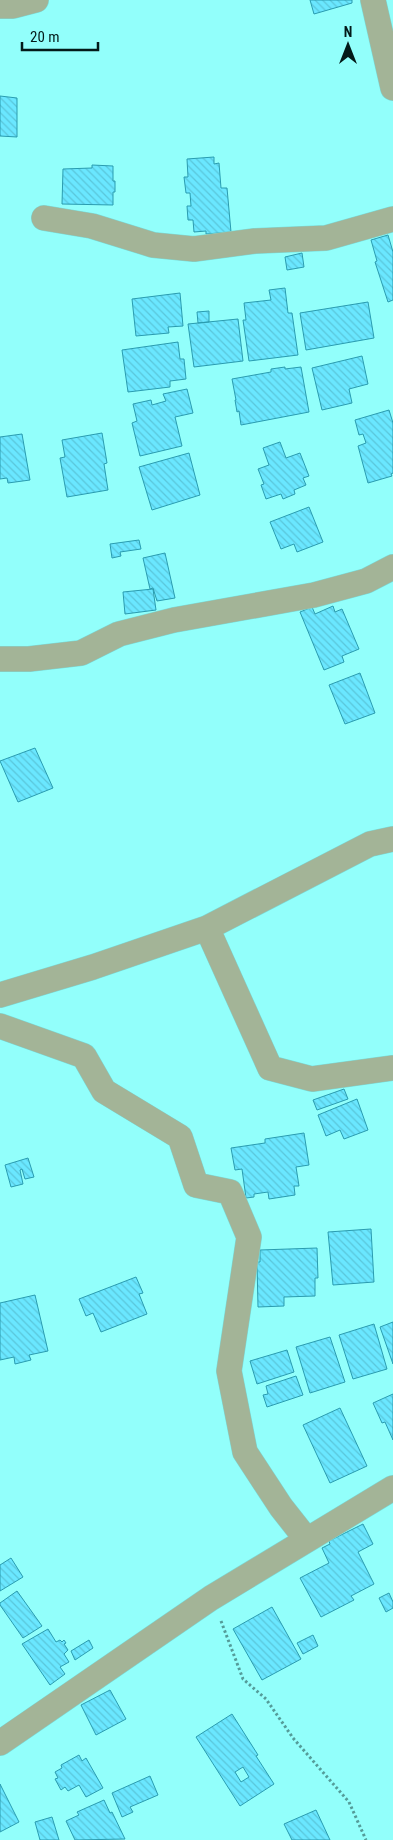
<svg xmlns="http://www.w3.org/2000/svg" width="393" height="1840" font-family="'Roboto Condensed',sans-serif">
<style>
.building{fill:url(#building-back-hatch);stroke:#2a9cb0;fill-rule:evenodd}
.lines{fill:none;stroke-linecap:round;stroke-linejoin:round}
.street-casing{stroke:#7bdad7;stroke-width:26}
.path{stroke:#549c99;stroke-width:3;stroke-dasharray:2.5 2.5;stroke-linecap:butt}
.street{stroke:#a3b497;stroke-width:25}
</style>
<defs>
<pattern id="building-back-hatch" width="6" height="6" patternUnits="userSpaceOnUse" patternTransform="scale(1.25)"><rect width="6" height="6" fill="#6ae7ff"/><path d="M-1 5l2 2M0 0l6 6M5-1l2 2" fill="none" stroke="#5ac6da"/></pattern>
</defs>
<rect width="100%" height="100%" fill="#92fffb"/>
<path class="building" d="M310,0H352V3L314,14Z
M0,96L17,98V137L0,136Z
M214,157V164L219,163L221,188H227L231,232L206,234V231L194,232L193,220H188L187,206H191L190,193H186L184,177H188L187,159Z
M92,165L113,166V181H115V192H113V205L62,204L63,169L92,168Z
M388,235L393,252V300L388,302L375,262L377,261L371,240Z
M302,253L304,267L287,270L285,257Z
M285,288L288,313H292L298,355L249,361L243,320H246L244,303L271,300L269,290Z
M180,293L183,326L168,327L169,333L136,336L132,299Z
M368,302L374,338L306,350L300,313Z
M209,311V322L198,323L197,312Z
M238,319L243,361L194,367L188,324Z
M178,342L180,359H184L186,379L170,381V387L128,392L122,350Z
M362,356L368,384L349,389L352,403L322,410L312,368Z
M285,367V369L301,367L309,412L241,425L239,411L237,412L235,400H236L232,379L271,372V369Z
M187,389L193,413L175,417L182,446L140,456L132,423L137,421L133,404L151,400L152,405L166,401L163,394Z
M389,410L393,423V473L391,474L392,476L368,483L358,446L366,443L363,434L359,435L355,420Z
M102,433L107,463L104,464L108,490L67,497L60,458L65,457L62,440Z
M22,434L30,480L8,483L7,478L0,479V437Z
M280,442L286,458L300,453L309,476L303,478L306,485L294,490L295,494L283,499L281,494L266,499L261,485L264,484L258,469L269,465L263,448Z
M189,453L200,495L152,510L139,467Z
M309,507L323,542L297,552L294,544L281,549L270,522Z
M139,540L141,549L120,552L121,556L112,558L110,544Z
M165,553L175,598L157,601L153,588L150,589L143,558Z
M153,589L156,610L125,614L123,592Z
M333,606L335,612L342,609L359,649L342,656L344,662L324,670L300,612L312,607L315,614Z
M360,673L375,713L345,724L329,685Z
M35,748L53,788L18,802L0,761Z
M344,1089L348,1099L317,1110L313,1100Z
M357,1099L368,1130L344,1139L340,1130L326,1136L318,1115Z
M304,1133L309,1165L296,1167L299,1186H294L295,1195L269,1199L268,1192L254,1194V1197L246,1198L242,1169L235,1170L231,1148L265,1143V1139Z
M28,1158L34,1177L25,1179L22,1169L20,1170L23,1184L11,1187L5,1165Z
M371,1229L374,1282L333,1285L328,1232Z
M317,1248L318,1278H315V1296L284,1297V1306L258,1307L257,1262H260V1250Z
M136,1277L143,1293L139,1294L147,1314L101,1332L93,1313L86,1316L79,1299Z
M35,1295L48,1351L29,1355L31,1360L15,1364L14,1357L0,1360V1303Z
M393,1322V1364L380,1327Z
M374,1324L387,1369L353,1379L339,1335Z
M330,1337L345,1382L310,1393L296,1347Z
M287,1350L294,1372L257,1384L250,1361Z
M296,1376L303,1395L267,1407L263,1395L268,1394L266,1386Z
M393,1394V1440L385,1422L382,1423L373,1403Z
M340,1408L367,1466L330,1483L303,1425Z
M363,1524L373,1544L358,1552L374,1584L351,1596L354,1600L321,1617L300,1578L329,1563L322,1548L330,1544L329,1541Z
M11,1558L23,1577L0,1591V1565Z
M17,1591L42,1626L23,1638L0,1605V1603Z
M389,1593L393,1602V1608L386,1612L379,1598Z
M272,1607L301,1659L262,1680L233,1629Z
M48,1629L56,1642L60,1640L62,1642L64,1640L66,1643L64,1644L68,1650L64,1654L69,1662L60,1667L65,1674L50,1685L22,1644Z
M313,1635L318,1646L303,1654L297,1643Z
M89,1640L93,1648L75,1660L71,1651Z
M110,1690L126,1719L96,1735L81,1705Z
M232,1714L258,1755L256,1756L274,1784L240,1806L196,1737ZM243,1767L249,1777L241,1782L235,1772Z
M79,1755L82,1761L86,1758L103,1788L86,1797L79,1785L68,1791L65,1787L61,1790L55,1779L58,1778L55,1772L62,1768L61,1765Z
M150,1776L158,1795L130,1807L133,1812L122,1817L112,1793Z
M0,1784L19,1822L0,1832Z
M104,1800L110,1813L112,1812L125,1839L75,1840L66,1821L79,1815L77,1812Z
M316,1810L330,1840H292L284,1824Z
M52,1817L59,1840H40L35,1822Z"/>
<g class="lines">
<defs>
<path id="street" d="M373,0L393,88
M0,6H13L36,0
M44,218L92,226L153,245L194,249L255,241L326,238L393,219
M0,659H29L81,653L119,634L174,620L314,595L366,581L393,567
M207,928L270,1068L312,1079L393,1068
M0,995L93,967L207,928L370,844L393,839
M0,1026L84,1056L104,1091L180,1137L196,1185L230,1192L249,1237L229,1371L245,1452L281,1507L307,1540
M0,1743L211,1598L393,1488"/>
</defs>
<use href="#street" class="street-casing"/>
<path class="path" d="M221,1621L243,1679L266,1699L293,1738L349,1802L366,1840"/>
<use href="#street" class="street"/>
</g>
<g transform="translate(348 45)" stroke="#92fffb" stroke-width="4" paint-order="stroke">
<path d="M0-4L9 19L0 12L-9 19Z" fill="#031a19"/>
<text y="-8" font-size="14" font-weight="bold" text-anchor="middle" fill="#031a19">N</text>
</g>
<path d="M22 42v8h76v-8" fill="none" stroke="#031a19" stroke-width="2.5"/>
<text x="30" y="42" font-size="15" fill="#031a19" stroke="#92fffb" stroke-width="4" paint-order="stroke">20 m</text>
</svg>
